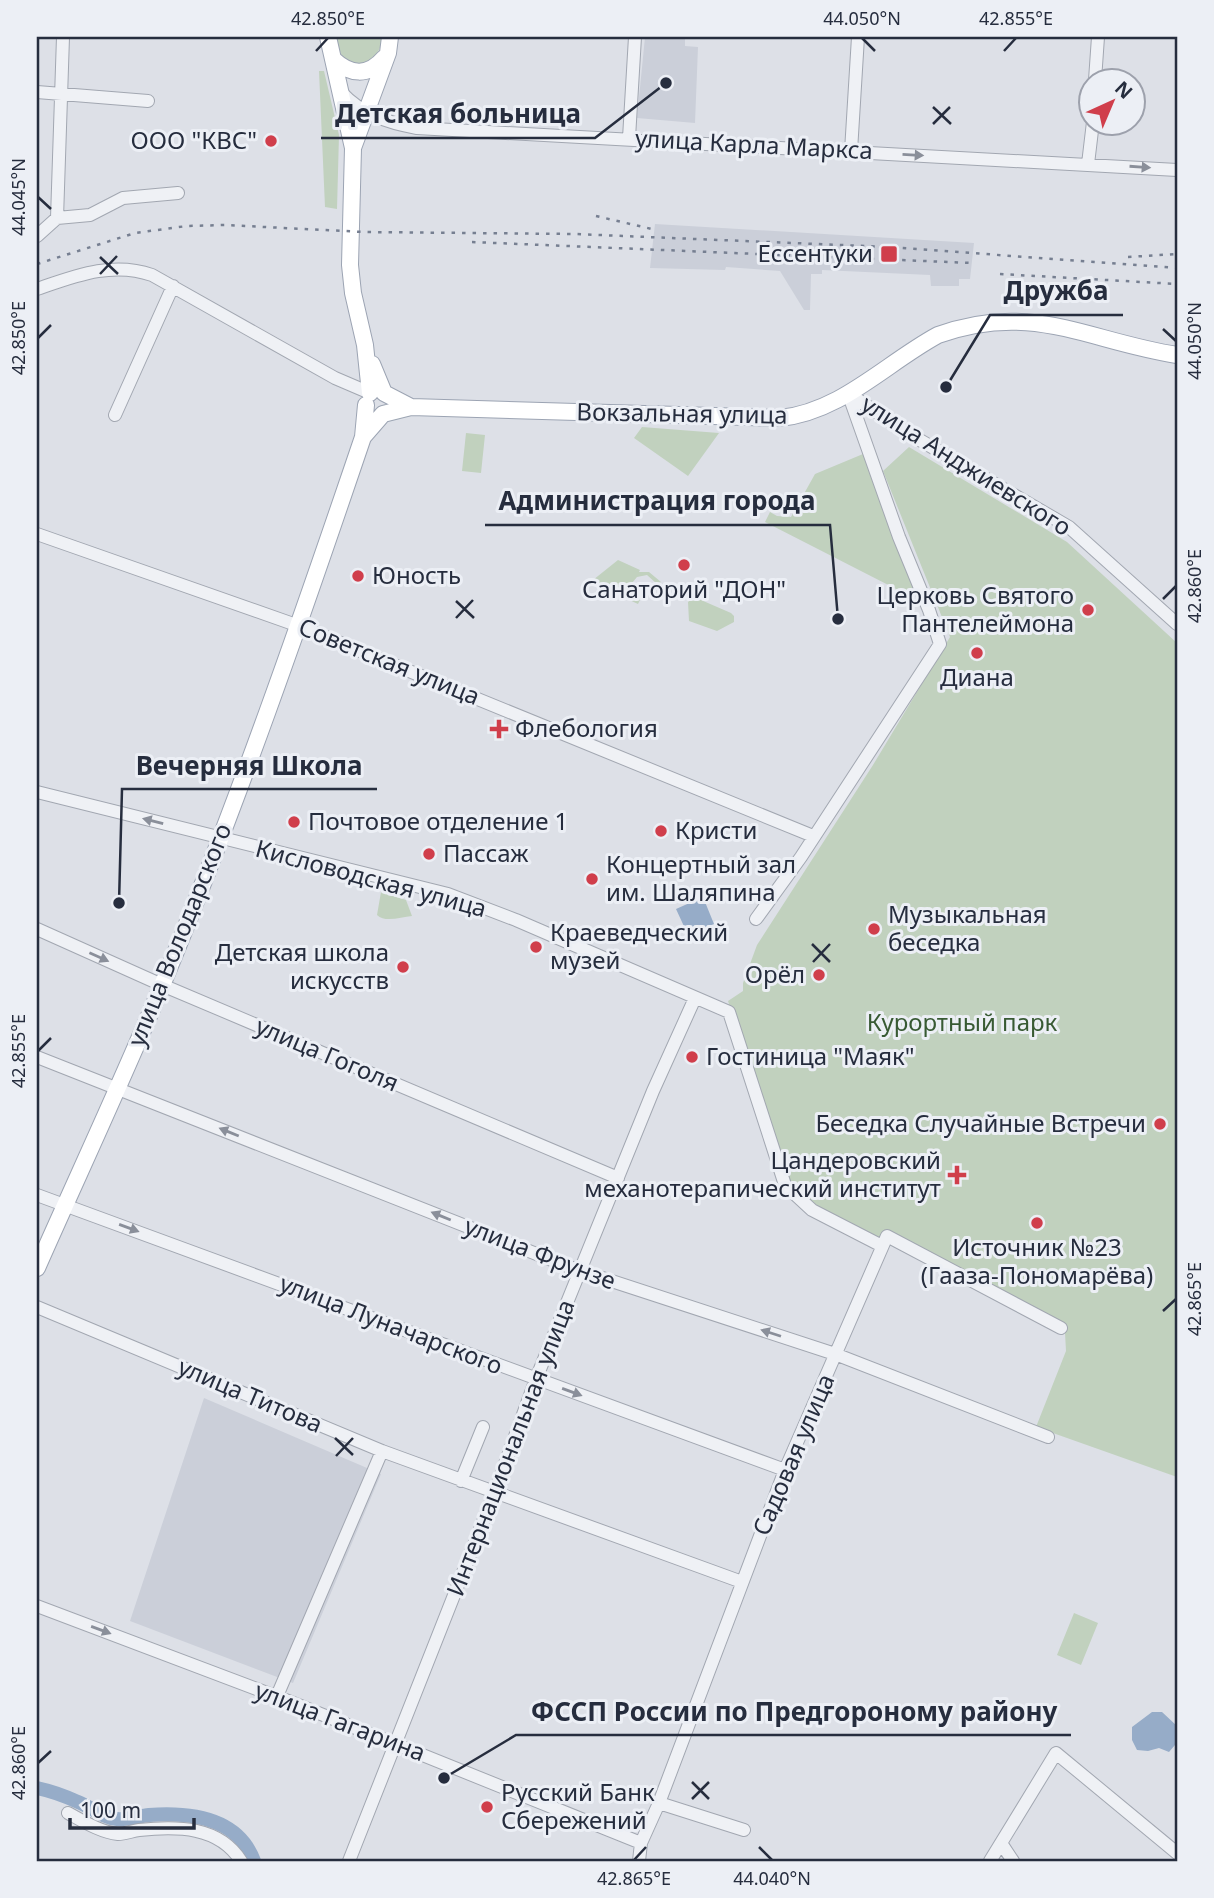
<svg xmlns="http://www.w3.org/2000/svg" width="1214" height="1898" font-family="'Noto Sans',sans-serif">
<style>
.built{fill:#cbcfd9}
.green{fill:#c1d1be}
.water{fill:#96acc8}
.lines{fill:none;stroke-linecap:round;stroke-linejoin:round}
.river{stroke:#96acc8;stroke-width:14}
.minor-casing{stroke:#a2a7b1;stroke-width:14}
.major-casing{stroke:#9ca4b3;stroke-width:18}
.minor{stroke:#eff1f5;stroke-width:12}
.major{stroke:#fff;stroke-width:16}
.rail{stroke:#767f91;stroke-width:2.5;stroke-dasharray:3.5 7;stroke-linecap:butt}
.oneway{fill:#8a8f9a}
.ticks{fill:none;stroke:#262d3e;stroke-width:2.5}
.poi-dot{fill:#d03e4b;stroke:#eceff5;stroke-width:2.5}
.labels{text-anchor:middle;stroke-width:6;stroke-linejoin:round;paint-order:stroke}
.poi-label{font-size:24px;fill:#262d3e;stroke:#eceff5;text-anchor:start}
.street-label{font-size:24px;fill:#262d3e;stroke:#eceff5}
.park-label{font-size:24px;fill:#385a33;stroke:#eceff5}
.leader{fill:none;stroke:#262d3e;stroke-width:2.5}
.callout-dot{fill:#262d3e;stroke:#eceff5;stroke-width:2.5}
.callout-label{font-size:26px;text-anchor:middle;font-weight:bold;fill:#262d3e;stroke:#eceff5;stroke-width:6;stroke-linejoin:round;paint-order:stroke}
.neatline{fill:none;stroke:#262d3e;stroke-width:2.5}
.ticks-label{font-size:18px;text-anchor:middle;fill:#262d3e}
</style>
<rect width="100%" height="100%" fill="#dde0e7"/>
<path class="built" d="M645,37H685V46L698,47L695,123L637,118Z
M655,224L974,243L970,279H959V286H931L930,275L822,270V274H811L810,310H804L780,271L726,267L725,270L650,268Z
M204,1398L381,1474L293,1683L130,1621Z"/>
<path class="green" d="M335,37H384L379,50L368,65L355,67L342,57Z
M319,71H324L339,135L337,209L325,207Z
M642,427L719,433L688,476L634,438Z
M466,433L485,435L481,473L462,471Z
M909,447L1067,542L1177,643V1477L1036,1427L1066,1351L1065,1333L816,1207L791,1183L769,1126L728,1001L743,991V983L757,945L873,765L950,637L883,471Z
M863,454L914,588L904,593L765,522L770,512L777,516L791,517L815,474Z
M618,560L640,570L639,572H649L661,582L657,584L647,575L637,577L632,583L631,590L640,600L638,604L625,598L621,593L617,595L609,589L599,588L597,584H588Z
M694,597L731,613L734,616V622L717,631L689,621L688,602Z
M381,892L406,900L412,916C401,917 385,923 377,915Z
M1074,1613L1098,1623L1081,1665L1057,1655Z"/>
<path class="water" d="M703,897L714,924L688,935L676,909Z
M1152,1712H1162L1177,1726L1175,1745L1169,1752L1159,1748L1148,1751L1137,1750L1132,1740V1727Z"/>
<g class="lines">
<path class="river" d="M37,1788C51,1791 65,1796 78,1802C91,1807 103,1818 117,1819C127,1820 139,1816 149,1815C190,1812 238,1818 254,1861"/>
<defs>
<path id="minor" d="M1095,80L1098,37
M37,92L148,101
M341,92C361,114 388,123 417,128L1177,170
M629,138L635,37
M851,151L858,37
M1088,164L1093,122
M57,218L63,37
M37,236L57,218L90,215L123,198L178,193
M37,289C75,276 112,261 152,275L335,378L370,393
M848,393L906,432L1069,527L1177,624
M115,415L173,286
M37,534L299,626L813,836
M37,792L448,894L516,920L729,1012L785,1185L812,1210L882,1246
M756,919L801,857L940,644L929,610L899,537L848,393
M37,929L162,985L618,1178
M37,1057L572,1268L835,1354L1048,1437
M37,1195L785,1470
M37,1307L382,1451L742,1582
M461,1481L483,1427
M37,1606L291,1702L641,1843
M277,1696L382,1451
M659,1803L744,1830
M68,1813C83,1821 100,1832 118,1834C125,1834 132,1831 139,1830C177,1826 219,1826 241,1861
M1001,1843L1013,1861
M349,1861L494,1494L536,1379L653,1091L695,998
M639,1861L641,1843L659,1803L785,1470L887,1236L1061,1328
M990,1861L1056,1753L1177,1853"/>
<path id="major" d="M328,37L353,148L350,265L353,293L365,345L370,393
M333,59C350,75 368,77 384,58
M353,148L388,53L390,37
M372,364L384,393L411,407
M363,437L383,414L411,407L780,418C841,412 886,363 938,335C1033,301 1087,341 1177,355
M37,1268C79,1173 123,1079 163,983C237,804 301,620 363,437L366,405"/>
</defs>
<use href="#minor" class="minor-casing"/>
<use href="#major" class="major-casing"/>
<use href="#minor" class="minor"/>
<use href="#major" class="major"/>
<path class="rail" d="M596,216L652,229
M472,242L972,263
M1128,257L1177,254
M37,264L135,233L187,226L225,225L364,232L575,234L889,247L1177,268
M1000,274L1177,284"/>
</g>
<defs><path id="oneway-solid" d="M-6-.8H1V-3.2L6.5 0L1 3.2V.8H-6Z" transform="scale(1.75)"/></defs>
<g class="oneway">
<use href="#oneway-solid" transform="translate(913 155) rotate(3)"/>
<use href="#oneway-solid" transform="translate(1140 167) rotate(4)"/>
<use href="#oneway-solid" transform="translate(153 821) rotate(-166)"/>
<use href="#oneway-solid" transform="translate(99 957) rotate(24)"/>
<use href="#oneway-solid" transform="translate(229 1132) rotate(-158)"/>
<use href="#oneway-solid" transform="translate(441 1216) rotate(-158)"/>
<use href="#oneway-solid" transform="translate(129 1228) rotate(20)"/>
<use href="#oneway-solid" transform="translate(771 1333) rotate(-162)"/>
<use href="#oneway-solid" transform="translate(572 1392) rotate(20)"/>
<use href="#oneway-solid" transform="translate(101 1630) rotate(20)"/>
</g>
<path class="ticks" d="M862,38L875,51M316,51L328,38M1004,51L1016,38M933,107L951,124M933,124L950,107M38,197L51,209M100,257L118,274M100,274L117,256M1163,329L1176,341M38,338L51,325M1163,599L1176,586M456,601L474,618M456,618L473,600M812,944L830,962M813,962L830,944M38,1051L51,1038M1163,1311L1176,1299M335,1438L353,1455M336,1456L353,1438M38,1763L51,1751M692,1782L709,1799M692,1799L709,1782M759,1847L772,1860M634,1860L646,1847"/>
<g class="poi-dot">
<circle cx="271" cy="141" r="7"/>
<rect x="880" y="245" width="18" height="18" rx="3.5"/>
<circle cx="684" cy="565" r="7"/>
<circle cx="358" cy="576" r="7"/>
<circle cx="1088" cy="610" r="7"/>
<circle cx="977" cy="653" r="7"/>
<path d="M495.5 718.5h7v7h7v7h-7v7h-7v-7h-7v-7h7z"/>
<circle cx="294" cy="822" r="7"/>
<circle cx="661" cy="831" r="7"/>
<circle cx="429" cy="854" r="7"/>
<circle cx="592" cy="879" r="7"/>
<circle cx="874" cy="929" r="7"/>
<circle cx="536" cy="947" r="7"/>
<circle cx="403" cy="967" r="7"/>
<circle cx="819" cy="975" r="7"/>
<circle cx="692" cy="1057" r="7"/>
<circle cx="1160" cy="1124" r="7"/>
<path d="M953.5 1164.5h7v7h7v7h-7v7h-7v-7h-7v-7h7z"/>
<circle cx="1037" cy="1223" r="7"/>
<circle cx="487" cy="1807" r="7"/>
</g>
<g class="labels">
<g class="poi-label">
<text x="257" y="149" text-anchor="end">ООО "КВС"</text>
<text x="873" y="262" text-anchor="end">Ессентуки</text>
<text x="372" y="584">Юность</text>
<text x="684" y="598" text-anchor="middle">Санаторий "ДОН"</text>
<text x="1074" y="604" text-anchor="end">Церковь Святого<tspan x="1074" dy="28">Пантелеймона</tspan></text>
<text x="977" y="686" text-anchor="middle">Диана</text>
<text x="515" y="737">Флебология</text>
<text x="308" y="830">Почтовое отделение 1</text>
<text x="675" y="839">Кристи</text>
<text x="443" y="862">Пассаж</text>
<text x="606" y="873">Концертный зал<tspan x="606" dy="28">им. Шаляпина</tspan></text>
<text x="888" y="923">Музыкальная<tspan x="888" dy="28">беседка</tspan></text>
<text x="550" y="941">Краеведческий<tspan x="550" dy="28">музей</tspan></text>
<text x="389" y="961" text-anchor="end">Детская школа<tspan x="389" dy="28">искусств</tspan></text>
<text x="805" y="983" text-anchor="end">Орёл</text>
<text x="706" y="1065">Гостиница "Маяк"</text>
<text x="1146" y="1132" text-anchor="end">Беседка Случайные Встречи</text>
<text x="941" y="1169" text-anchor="end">Цандеровский<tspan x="941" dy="28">механотерапический институт</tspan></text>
<text x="1037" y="1256" text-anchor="middle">Источник №23<tspan x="1037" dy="28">(Гааза-Пономарёва)</tspan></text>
<text x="501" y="1801">Русский Банк<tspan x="501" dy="28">Сбережений</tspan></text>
</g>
<g class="street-label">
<text transform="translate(754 145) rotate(3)" y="8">улица Карла Маркса</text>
<text transform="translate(682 414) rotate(1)" y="8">Вокзальная улица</text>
<text transform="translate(966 466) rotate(32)" y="8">улица Анджиевского</text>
<text transform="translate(389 662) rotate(22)" y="8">Советская улица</text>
<text transform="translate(371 879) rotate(15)" y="8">Кисловодская улица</text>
<text transform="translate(180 935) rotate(-68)" y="8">улица Володарского</text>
<text transform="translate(327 1055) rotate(23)" y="8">улица Гоголя</text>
<text transform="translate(540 1254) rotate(21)" y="8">улица Фрунзе</text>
<text transform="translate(391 1325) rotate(21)" y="8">улица Луначарского</text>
<text transform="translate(250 1396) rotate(23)" y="8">улица Титова</text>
<text transform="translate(511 1448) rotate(-69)" y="8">Интернациональная улица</text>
<text transform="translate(794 1455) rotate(-67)" y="8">Садовая улица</text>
<text transform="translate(340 1722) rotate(21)" y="8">улица Гагарина</text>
</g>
<g class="park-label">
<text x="962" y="1031">Курортный парк</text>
</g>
</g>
<path class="leader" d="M666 83L595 138H321M946 387L990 315H1123M838 619L830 525H485M119 903L122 789H377M444 1778L516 1735H1071"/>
<g class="callout-dot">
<circle cx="666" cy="83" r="7"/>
<circle cx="946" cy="387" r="7"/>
<circle cx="838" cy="619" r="7"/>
<circle cx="119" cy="903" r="7"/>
<circle cx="444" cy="1778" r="7"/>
</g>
<g class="callout-label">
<text x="458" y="123">Детская больница</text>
<text x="1056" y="300">Дружба</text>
<text x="657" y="510">Администрация города</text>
<text x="249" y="775">Вечерняя Школа</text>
<text x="794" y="1721">ФССП России по Предгороному району</text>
</g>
<rect width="1214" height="1898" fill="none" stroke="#eceff5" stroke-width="77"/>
<g transform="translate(1112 102) rotate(44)"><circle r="33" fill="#eceff5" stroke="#9da1ac" stroke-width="2"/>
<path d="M0-5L12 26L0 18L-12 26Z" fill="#d03e4b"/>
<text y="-10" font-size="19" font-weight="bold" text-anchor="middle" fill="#262d3e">N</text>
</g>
<path d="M70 1818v10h124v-10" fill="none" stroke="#262d3e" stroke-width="3.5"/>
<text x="80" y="1818" font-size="21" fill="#262d3e" stroke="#eceff5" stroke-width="5" paint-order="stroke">100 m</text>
<rect x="38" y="38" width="1138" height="1822" class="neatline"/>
<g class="ticks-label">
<text x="328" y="25">42.850°E</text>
<text x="862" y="25">44.050°N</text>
<text x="1016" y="25">42.855°E</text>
<text transform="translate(19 197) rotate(-90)" y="6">44.045°N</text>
<text transform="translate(19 338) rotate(-90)" y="6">42.850°E</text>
<text transform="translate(1195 341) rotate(-90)" y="6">44.050°N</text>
<text transform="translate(1195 586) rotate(-90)" y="6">42.860°E</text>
<text transform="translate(19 1051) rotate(-90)" y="6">42.855°E</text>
<text transform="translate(1195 1299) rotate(-90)" y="6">42.865°E</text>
<text transform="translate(19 1763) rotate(-90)" y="6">42.860°E</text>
<text x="634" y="1885">42.865°E</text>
<text x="772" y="1885">44.040°N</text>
</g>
</svg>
